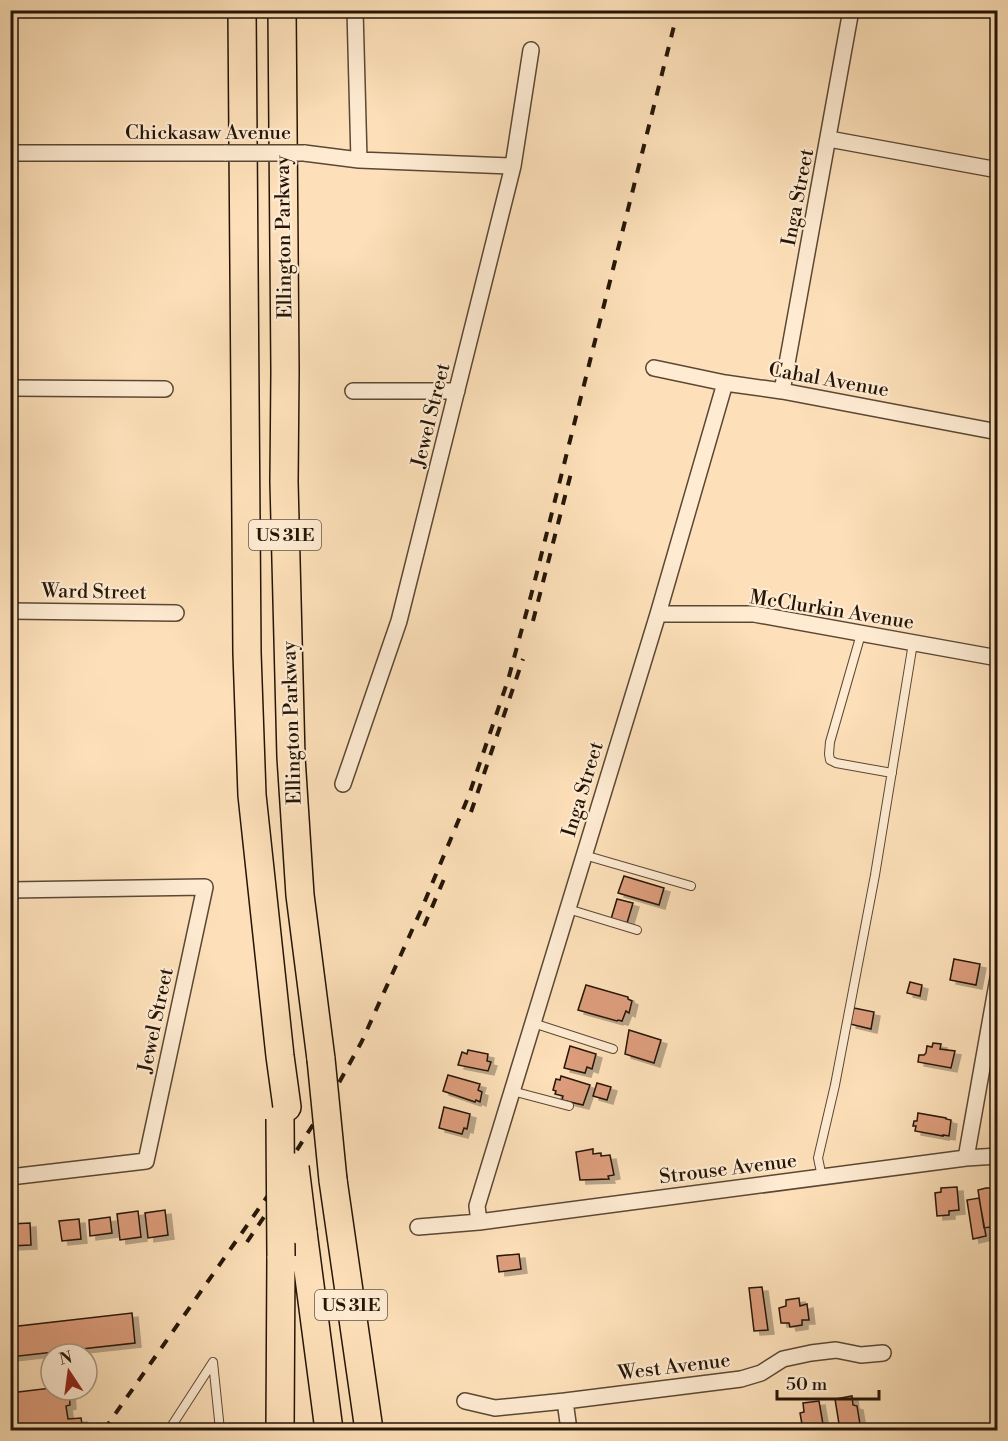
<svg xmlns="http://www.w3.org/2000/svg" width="1008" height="1441" font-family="'Libre Bodoni',serif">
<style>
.building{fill:#dd9d7b;stroke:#251507;stroke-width:1.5;filter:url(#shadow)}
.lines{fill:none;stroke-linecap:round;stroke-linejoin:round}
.lane-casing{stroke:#5b4834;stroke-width:10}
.street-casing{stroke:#5b4834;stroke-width:18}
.highway-casing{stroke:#251507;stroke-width:30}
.lane{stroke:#feebd2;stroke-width:8}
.street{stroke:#feebd2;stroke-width:15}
.highway{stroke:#fde0b9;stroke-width:27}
.rail{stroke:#251507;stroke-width:4;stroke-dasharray:10 10;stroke-linecap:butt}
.street-bridge-casing{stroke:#5b4834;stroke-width:18;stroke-linecap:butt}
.highway-bridge-casing{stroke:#251507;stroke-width:30;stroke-linecap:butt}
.street-bridge{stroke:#feebd2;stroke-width:15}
.highway-bridge{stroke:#fde0b9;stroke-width:27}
.labels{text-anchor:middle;stroke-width:4.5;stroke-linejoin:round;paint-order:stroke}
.shield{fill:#feebd2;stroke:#654;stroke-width:1.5}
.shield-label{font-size:18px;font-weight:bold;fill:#251507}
.street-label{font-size:20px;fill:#251507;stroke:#feebd2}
</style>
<defs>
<filter id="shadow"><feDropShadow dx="6" dy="4" stdDeviation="0" flood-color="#0004"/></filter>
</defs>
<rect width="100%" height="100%" fill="#fde0b9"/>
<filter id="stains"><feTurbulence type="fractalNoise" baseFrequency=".00333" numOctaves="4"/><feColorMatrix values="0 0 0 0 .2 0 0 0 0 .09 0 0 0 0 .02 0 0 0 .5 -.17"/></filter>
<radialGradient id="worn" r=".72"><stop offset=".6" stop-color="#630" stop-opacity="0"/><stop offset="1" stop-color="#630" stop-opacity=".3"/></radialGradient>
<path class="building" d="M624,876L664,888L659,905L618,893Z
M617,899L633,903L627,923L611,919Z
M954,959L980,964L976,985L950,980Z
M910,982L922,985L920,996L907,993Z
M586,985L628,997V999L632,1001L629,1013L626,1011L622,1021L618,1020L617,1021L578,1010Z
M854,1008L874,1012L871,1029L850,1024Z
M629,1030L661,1040L654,1063L625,1054Z
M933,1043L941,1044L940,1049L955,1051L951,1068L918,1062L919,1055H924L926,1053L927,1046L932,1047Z
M570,1046L596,1054L592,1069L587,1067L585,1073L564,1068Z
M468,1050L488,1054L487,1061L491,1062L488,1071L458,1065L462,1052L467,1054Z
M448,1075L480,1084L478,1090L482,1092L480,1102L476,1100L475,1102L443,1091Z
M561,1076L590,1085L583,1105L562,1100L563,1096L555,1094L556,1091L553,1090L556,1079L560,1080Z
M597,1083L611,1087L607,1100L593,1096Z
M997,1103H998V1132L991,1131Z
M444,1107L470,1114L467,1129L464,1128L462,1134L439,1128Z
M918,1113L946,1118V1119L951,1120L949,1136L943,1135V1136L915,1131L916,1126H913L914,1121H917Z
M593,1149V1154L601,1153V1156L610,1155L614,1175L608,1176L609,1179L580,1180L576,1152Z
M957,1187L959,1210L949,1211V1215L937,1216L935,1193L941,1192V1188Z
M986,1188H992L997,1226L984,1228L978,1190Z
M979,1198L986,1236L973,1239L967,1200Z
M165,1210L168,1235L148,1238L145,1213Z
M138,1211L141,1237L120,1240L117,1214Z
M110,1217L112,1233L90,1236L89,1220Z
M79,1219L81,1239L62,1241L59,1221Z
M30,1223L31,1245L10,1246V1224Z
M519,1254L521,1269L499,1272L497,1256Z
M762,1287L768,1330L754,1331L749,1288Z
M799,1298L800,1306L807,1304L809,1320H802V1325L790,1327L789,1323H781L779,1308L786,1306V1300Z
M132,1313L135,1343L10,1357V1327Z
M51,1388V1390H69L70,1405L66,1406L68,1419L81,1418L83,1430H10V1393Z
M852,1396L853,1405L857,1406L861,1430H840L835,1399Z
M819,1401L824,1430H803L800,1413L804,1412L803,1403Z"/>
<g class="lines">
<defs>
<path id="lane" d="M861,634L830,742L829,754L830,760L836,763L892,773
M584,855L691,886
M568,909L637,930
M533,1023L613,1049
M512,1091L569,1106
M822,1177L818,1158L835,1085L875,875L913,643
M169,1430L213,1362L220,1430"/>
<path id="street" d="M355,10L359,160
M829,139L998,170
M10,153H226
M304,153L359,160L513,166
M654,368L725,383L782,391L998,432
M725,383L658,614L477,1206L479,1222L966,1158L998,1156
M10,388L165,389
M353,391H457
M782,391L851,10
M10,611L176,613
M658,614H754L998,658
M343,784L399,621L513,166L531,50
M10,890L205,887L146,1161L10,1177
M966,1158L998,978
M418,1227L479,1222
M465,1401L495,1408L565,1401L741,1379L761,1373L783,1359L811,1353L836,1350L861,1355L883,1353
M565,1401L569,1430"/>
<path id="highway" d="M242,10L247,653L252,795L280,1056L287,1107
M282,10L285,371L284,482L291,757L300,895L321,1059
M333,1180L369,1430
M303,1232L329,1430
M280,1430L281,1256"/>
</defs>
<use href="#lane" class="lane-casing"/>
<use href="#street" class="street-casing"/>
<use href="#highway" class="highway-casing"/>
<use href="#lane" class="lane"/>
<use href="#street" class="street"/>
<use href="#highway" class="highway"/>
<path class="rail" d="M533,621L571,473
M471,812L523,659
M424,926L444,879
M247,1242L281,1192
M104,1430L269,1194L335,1090L362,1041L422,908L469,795L508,680L533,588L678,10"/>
<defs>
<path id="street-bridge" d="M226,153H304"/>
<path id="highway-bridge" d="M321,1059L333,1180
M280,1119L281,1256
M295,1167L303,1232"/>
</defs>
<use href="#street-bridge" class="street-bridge-casing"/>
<use href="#highway-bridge" class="highway-bridge-casing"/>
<use href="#street-bridge" class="street-bridge"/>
<use href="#highway-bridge" class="highway-bridge"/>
</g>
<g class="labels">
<g class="shield">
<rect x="249" y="520" width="72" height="30" rx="4.5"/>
<rect x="315" y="1290" width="72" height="30" rx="4.5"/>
</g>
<g class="shield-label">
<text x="285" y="541">US 31E</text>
<text x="351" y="1311">US 31E</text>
</g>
<g class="street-label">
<text x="208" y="139">Chickasaw Avenue</text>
<text transform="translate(797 197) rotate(-79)" y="7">Inga Street</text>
<text transform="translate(283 237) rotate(-91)" y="7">Ellington Parkway</text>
<text transform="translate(829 379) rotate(10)" y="7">Cahal Avenue</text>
<text transform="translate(430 415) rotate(-76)" y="7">Jewel Street</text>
<text transform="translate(94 591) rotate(1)" y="7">Ward Street</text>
<text transform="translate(832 609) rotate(9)" y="7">McClurkin Avenue</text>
<text transform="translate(291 723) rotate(-92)" y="7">Ellington Parkway</text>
<text transform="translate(582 789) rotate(-73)" y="7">Inga Street</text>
<text transform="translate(155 1020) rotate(-78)" y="7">Jewel Street</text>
<text transform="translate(728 1168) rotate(-7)" y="7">Strouse Avenue</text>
<text transform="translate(674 1366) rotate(-7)" y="7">West Avenue</text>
</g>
</g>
<rect width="1008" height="1441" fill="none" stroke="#fde0b9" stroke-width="36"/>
<rect x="12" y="12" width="984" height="1417" fill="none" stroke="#251507" stroke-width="3"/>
<rect x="18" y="18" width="972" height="1405" fill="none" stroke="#251507" stroke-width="1.5"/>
<g transform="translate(69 1372) rotate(347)"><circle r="28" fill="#feebd2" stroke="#a79581" stroke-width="1.5"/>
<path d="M0-4.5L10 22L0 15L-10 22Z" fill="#8f2418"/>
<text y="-9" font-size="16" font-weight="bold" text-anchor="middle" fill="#251507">N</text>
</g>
<path d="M777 1390v9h102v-9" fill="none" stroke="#251507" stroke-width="3"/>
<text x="786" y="1390" font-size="18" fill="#251507" stroke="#feebd2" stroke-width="4.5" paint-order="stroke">50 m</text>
<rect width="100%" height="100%" filter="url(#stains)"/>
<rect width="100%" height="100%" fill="url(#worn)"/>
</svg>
